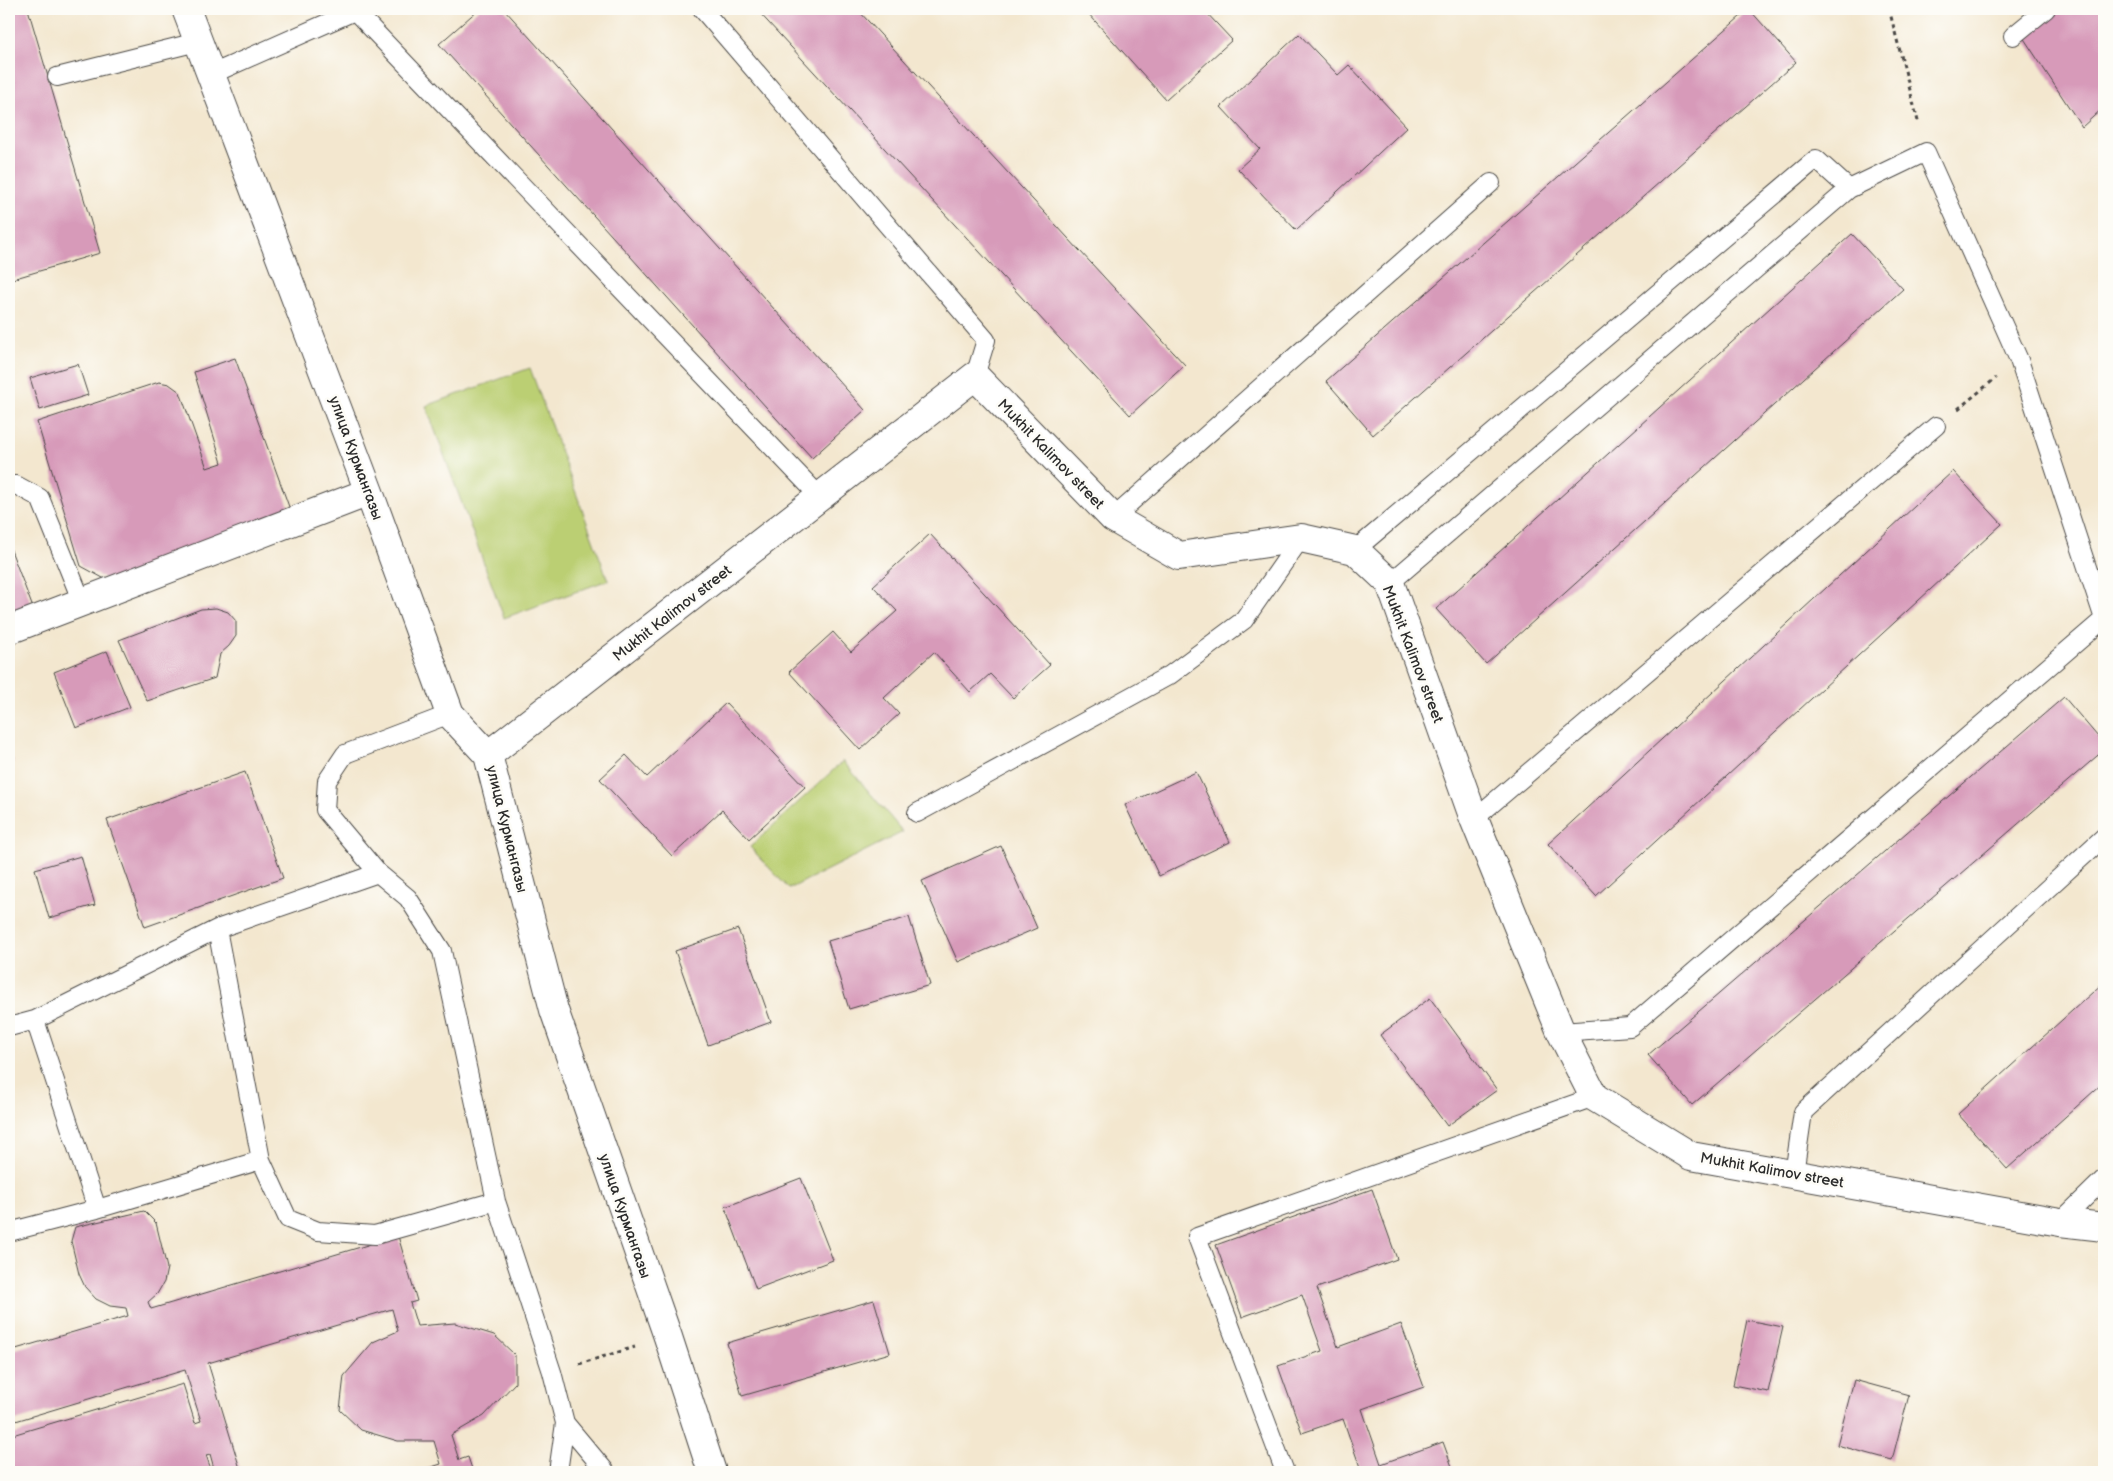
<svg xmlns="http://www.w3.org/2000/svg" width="2113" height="1481" font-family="'Balsamiq Sans',sans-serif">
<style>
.green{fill:#bbcf73;stroke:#737d4f}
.building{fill:#d79ab9}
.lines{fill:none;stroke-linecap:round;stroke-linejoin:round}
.lane-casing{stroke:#494744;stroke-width:20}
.street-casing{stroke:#494744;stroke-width:30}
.path{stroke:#494744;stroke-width:3;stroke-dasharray:4 4;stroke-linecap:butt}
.lane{stroke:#fff;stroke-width:18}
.street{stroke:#fff;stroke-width:28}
.labels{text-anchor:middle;stroke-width:5;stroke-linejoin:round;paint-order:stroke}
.street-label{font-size:15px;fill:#2b2b2b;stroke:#fdfcf7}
</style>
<rect width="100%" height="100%" fill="#fdfcf7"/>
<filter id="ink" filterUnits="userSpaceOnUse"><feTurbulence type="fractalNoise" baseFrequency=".02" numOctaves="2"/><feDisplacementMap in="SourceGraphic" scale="10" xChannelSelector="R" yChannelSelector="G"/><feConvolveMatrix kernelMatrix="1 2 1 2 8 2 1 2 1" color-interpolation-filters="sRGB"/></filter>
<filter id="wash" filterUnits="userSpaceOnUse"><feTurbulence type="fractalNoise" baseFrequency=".0096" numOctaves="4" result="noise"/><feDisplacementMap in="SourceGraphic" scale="20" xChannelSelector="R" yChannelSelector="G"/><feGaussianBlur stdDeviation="1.12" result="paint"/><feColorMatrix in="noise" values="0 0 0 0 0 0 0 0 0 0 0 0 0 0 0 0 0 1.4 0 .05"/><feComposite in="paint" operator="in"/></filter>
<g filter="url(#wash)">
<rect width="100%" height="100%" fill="#f3e7cf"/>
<path class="green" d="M530,368L608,580L504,618L426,406Z
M843,761L903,832L789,889L750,847Z"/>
<g id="blocks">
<path class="building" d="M9,9H28L100,253L9,280Z
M479,9H504L865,410L812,458L439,44Z
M756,9H857L1185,365L1130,415Z
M1090,9H1203L1232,40L1166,100L1087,12Z
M1749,9L1796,62L1373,435L1326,381Z
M2046,9H2104V107L2082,127L2019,31Z
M1299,34L1338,75L1349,65L1407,127L1296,230L1238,169L1260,149L1221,107Z
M1852,234L1903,289L1486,664L1436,609Z
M235,358L292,515L114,584L81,566L37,422L159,382L169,384L180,392L207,468L222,463L194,372Z
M78,364L88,395L40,410L30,378Z
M1953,471L2002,524L1596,896L1548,844Z
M930,534L1050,665L1013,698L990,674L970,692L934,652L884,698L899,714L860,750L789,672L833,632L851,652L897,611L873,586Z
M9,545L33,608L9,617Z
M216,608L228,612L236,621V636L229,646L220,654L215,678L147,701L119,640L201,609Z
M107,651L130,707L76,728L54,672Z
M2064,697L2104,744V750L1692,1105L1648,1055Z
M726,703L805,787L749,839L722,810L672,856L600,779L626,755L647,777Z
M9,749L14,762L9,764Z
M245,772L283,878L145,927L107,820Z
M1196,772L1230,842L1159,876L1125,805Z
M1001,846L1037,928L958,962L922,881Z
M81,856L95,905L49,918L35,869Z
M909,917L930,985L849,1009L828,941Z
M738,929L771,1022L708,1045L675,951Z
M2104,982V1082L2007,1169L1958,1114Z
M1430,998L1497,1090L1447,1126L1380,1035Z
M801,1178L833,1260L756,1289L725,1207Z
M1372,1189L1397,1259L1317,1288L1338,1347L1401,1324L1424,1387L1362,1409L1381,1464L1443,1442L1454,1472H1355L1361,1470L1343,1419L1302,1433L1278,1366L1322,1351L1302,1295L1242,1317L1216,1245Z
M144,1211L156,1223L167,1268L164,1282L157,1294L148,1302L151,1309L398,1236L417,1301L410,1303L417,1326L455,1323L494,1335L515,1355V1383L484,1416L451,1435L459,1460L468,1457L473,1472H416L441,1464L434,1441H398L361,1430L340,1410L344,1376L373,1342L398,1331L392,1309L208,1363L241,1472H215L210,1454L206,1455L212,1472H9V1436L183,1384L195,1423L201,1421L185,1370L9,1423V1351L128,1316L126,1308L110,1306L96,1299L85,1287L79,1274L71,1241L75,1227Z
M874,1300L890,1353L742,1396L727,1343Z
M1747,1320L1783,1327L1768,1392L1733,1385Z
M1854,1380L1909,1395L1892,1460L1837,1445Z"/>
</g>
</g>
<g filter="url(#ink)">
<use href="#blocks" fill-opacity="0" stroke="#494744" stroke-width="1"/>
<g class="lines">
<defs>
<path id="lane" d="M702,9L986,340L975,376
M355,11L821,498
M2013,36L2046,9
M212,74L359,9
M57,77L197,42
M9,485H16L40,498L82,602
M1113,518L1491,183
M1355,550L1816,159L1849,189L1926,152L2019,360L2104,619L1630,1027L1561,1032
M1390,583L1849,189
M450,714L345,754L327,781L325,810L378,873L408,898L442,951L496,1201L552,1372L565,1423L558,1472
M917,813L1170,675L1244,620L1301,538
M1474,819L1936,426
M217,929L261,1160L288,1219L318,1231L375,1235L496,1201
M35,1020L97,1209
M9,1027L35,1020L217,929L378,873
M1794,1174L1803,1112L2104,837
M2060,1222L2104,1179
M9,1232L97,1209L261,1160
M565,1423L606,1472
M1285,1472L1197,1237L1594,1097"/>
<path id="street" d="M186,9L369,492L450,714L488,755L554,1010L668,1337L712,1472
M9,630L369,492
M488,755L975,376L1113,518L1179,556L1301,538L1355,550L1390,583L1474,819L1561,1032L1594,1097L1691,1156L2060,1222L2104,1227"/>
</defs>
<use href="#lane" class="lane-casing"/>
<use href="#street" class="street-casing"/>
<path class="path" d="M1889,9L1919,125
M1958,409L1996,378
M579,1364L635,1347"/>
<use href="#lane" class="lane"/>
<use href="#street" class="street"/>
</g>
</g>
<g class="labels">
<g class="street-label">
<text transform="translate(1051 454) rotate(46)" y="5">Mukhit Kalimov street</text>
<text transform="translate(356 458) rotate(70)" y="5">улица Курмангазы</text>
<text transform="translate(672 613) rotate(-38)" y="5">Mukhit Kalimov street</text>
<text transform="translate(1413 654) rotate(69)" y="5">Mukhit Kalimov street</text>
<text transform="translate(507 829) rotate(76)" y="5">улица Курмангазы</text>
<text transform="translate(1772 1170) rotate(10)" y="5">Mukhit Kalimov street</text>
<text transform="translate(625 1216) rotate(71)" y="5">улица Курмангазы</text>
</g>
</g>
<rect width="2113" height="1481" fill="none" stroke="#fdfcf7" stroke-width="30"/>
</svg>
